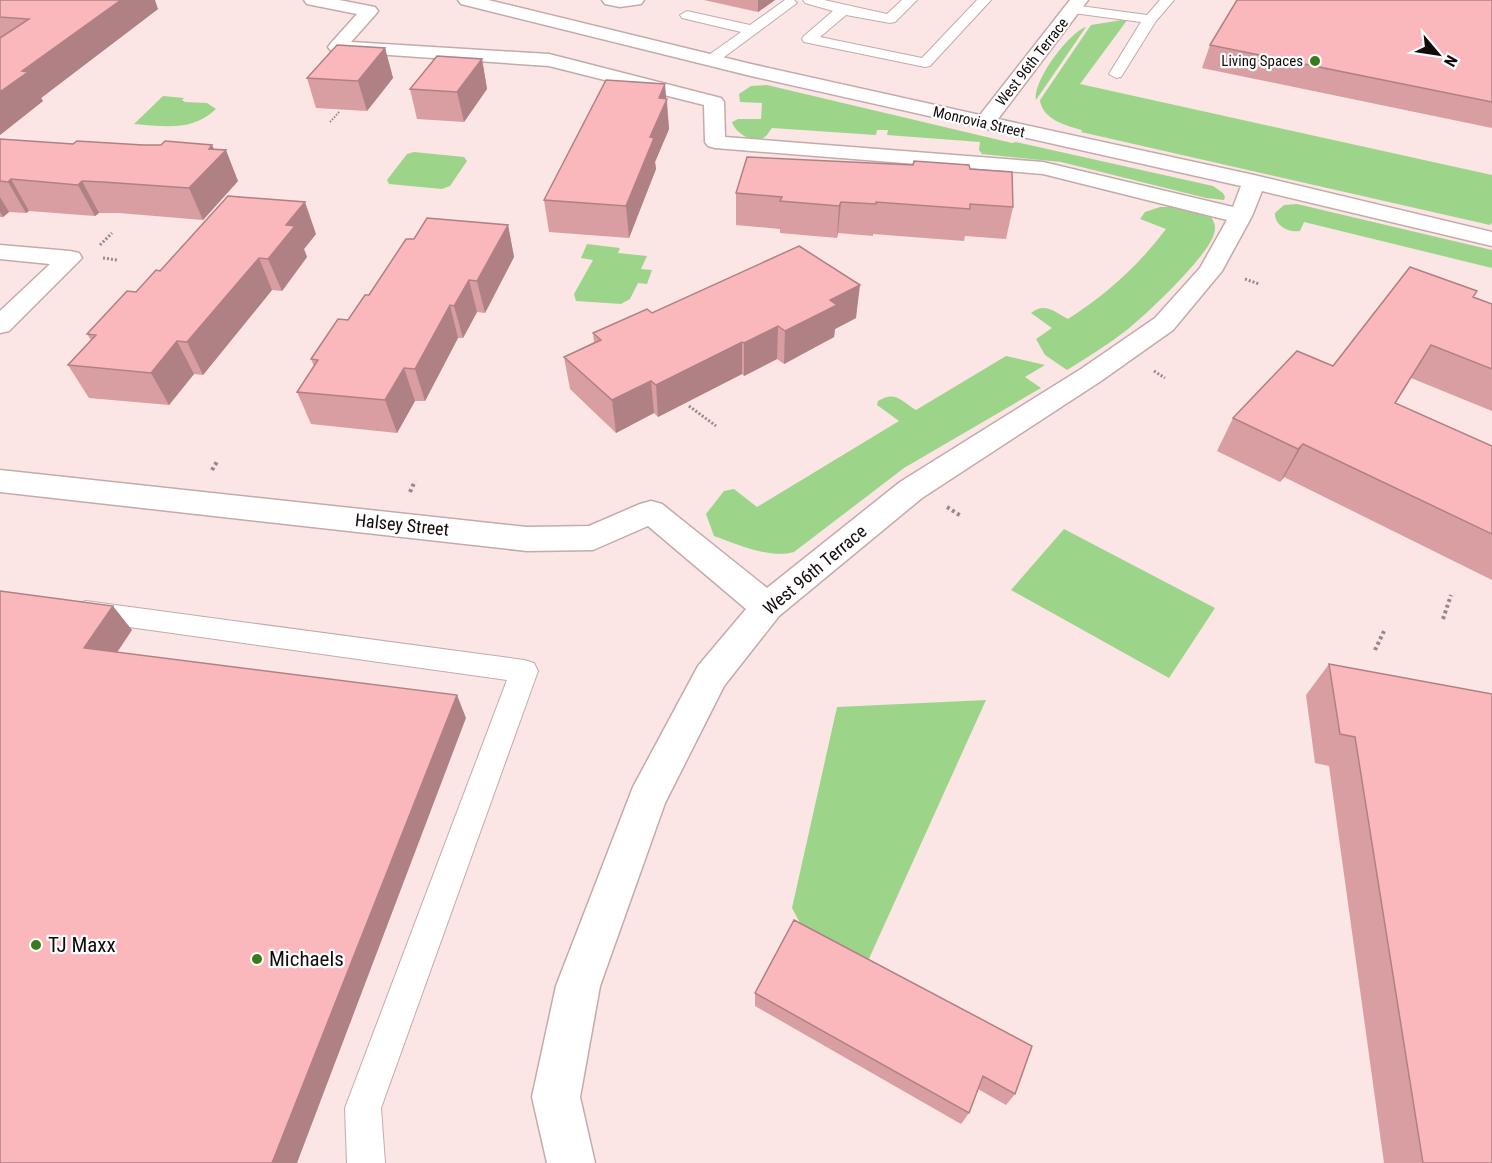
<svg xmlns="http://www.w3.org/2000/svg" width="1492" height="1163" font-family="'Roboto Condensed',sans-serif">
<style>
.green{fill:#9cd58a}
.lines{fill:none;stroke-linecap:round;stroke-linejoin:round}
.service-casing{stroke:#c5aaab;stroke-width:2}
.minor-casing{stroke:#c5aaab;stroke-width:3}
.path-far2{stroke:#988;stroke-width:2;stroke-dasharray:1.5 1.5;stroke-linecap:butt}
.path-far1{stroke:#988;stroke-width:3;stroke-dasharray:2 2;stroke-linecap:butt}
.path{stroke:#988;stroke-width:4;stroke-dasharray:3 3;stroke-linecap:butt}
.service{fill:#fff;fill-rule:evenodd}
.minor{fill:#fff;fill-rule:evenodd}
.wall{fill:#d89ea2}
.shaded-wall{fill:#b08184}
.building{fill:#fbb8bc;stroke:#b08184;stroke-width:1.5}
.poi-dot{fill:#387b1d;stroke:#fff;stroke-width:2}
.labels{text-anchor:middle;stroke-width:4.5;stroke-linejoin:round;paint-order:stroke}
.far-poi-label{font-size:15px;fill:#130a0b;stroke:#fff;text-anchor:end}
.far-street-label{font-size:15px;fill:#130a0b;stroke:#fff}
.street-label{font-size:18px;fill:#130a0b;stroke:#fff}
.near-poi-label{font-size:21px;fill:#130a0b;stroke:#fff;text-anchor:start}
</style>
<rect width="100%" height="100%" fill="#fce5e5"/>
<path class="green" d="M1128,19L1080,84L1492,175V223L1490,225L1081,132L1082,130C1066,126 1042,119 1040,100L1091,25Z
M1086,27L1036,100C1032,82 1069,32 1086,27Z
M767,85L1012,143L1016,142L1213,186L1223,193L1225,197L1224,200L1206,198L1061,162L982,154L979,150L980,142L887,135L888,130H877L876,135L772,128C770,130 768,134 766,136C755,146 735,133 732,122L738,119H761L762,103L740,102L739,94L751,86Z
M163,96L184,98L182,100L185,102L207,103L216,109C192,132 164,126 134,124Z
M414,152L464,157L467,161L450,186L442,189L389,184L387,180L407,154Z
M1297,204L1492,250V268L1304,222L1300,231C1289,233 1274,225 1275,213L1284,205Z
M1160,207H1177L1211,217C1215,223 1216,227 1214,234C1208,256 1148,313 1128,329C1109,344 1088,357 1067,370L1045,355L1036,339L1052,328L1031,313C1044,302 1054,311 1068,319C1107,294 1138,266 1166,229L1140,219L1145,212Z
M587,244L620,248L618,253L647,256L641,269L652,270L647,284L638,283L630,299L621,304L576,301L574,294L593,260L581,258Z
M1006,356L1045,365L1025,377L1041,388L904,468L794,552C769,559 737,544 714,536L706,514L724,491L734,489L757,507L899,421L877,405L878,401C896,390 901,401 916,410Z
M1064,529L1215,608L1169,678L1011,590Z
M986,700L863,972L812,945L792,908L837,707Z"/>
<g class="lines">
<defs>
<path id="service" d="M785,0H794L797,3L716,63H706L704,60L706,57L741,32L682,18L680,15L687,11L750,25Z
M803,0H824L887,14L902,0H917L895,22L890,23L846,15L820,37L922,58L977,0H991L930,66L925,67L804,42L802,39L804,36L833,11L805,3Z
M1160,0H1174L1156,21L1121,77L1116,78L1109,74L1141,22L1073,13L1066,9L1073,5L1147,15Z
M86,601L524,660L534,663L538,671L381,1108L385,1163H347L345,1108L507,680L86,621L77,618L73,611L77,604Z"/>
<path id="minor" d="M304,0H339L375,7L378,11L375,15L351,42L549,54L721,98L724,102L725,137L1043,162L1233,207L1241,186L751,76L461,4L458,0H488L751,64L980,115L1070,0H1088L998,119L1254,175L1492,232V246L1262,191L1252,216L1222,271L1173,330L1101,381L922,498L779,616L724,686L665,803L600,986L580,1097L595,1163H547L532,1097L556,986L633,787L698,666L746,609L648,526L593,550L527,551L0,492V470L527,527L589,526L640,504L651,501L662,504L767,588L900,482L1081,369L1155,318L1200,268L1227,220L1043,174L715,148L708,146L705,142L704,105L549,66L331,51L328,47L331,43L357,14L307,4Z
M602,0H644L641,4L620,7L605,4Z
M0,245L70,251L79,253L82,258L9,331L0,333V311L50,264L0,259Z"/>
</defs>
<use href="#service" class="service-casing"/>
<use href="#minor" class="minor-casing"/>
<path class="path-far2" d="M330,122L340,111"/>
<path class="path-far1" d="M100,245L112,233
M103,258L117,260
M1245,279L1259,284
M1154,371L1165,378
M689,406L716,426"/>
<path class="path" d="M212,470L218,460
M410,492L415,481
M947,507L961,516
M1443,619L1451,595
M1375,650L1385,629"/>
<use href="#service" class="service"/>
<use href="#minor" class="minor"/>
</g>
<path class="wall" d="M0,0L158,9L41,98L43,101L0,135Z
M704,0H775L758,12Z
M1492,0V128L1202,68L1210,45Z
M385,48L393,78L367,111L316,108L307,78Z
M482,59L487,89L464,122L417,119L410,89Z
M667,99L669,129L655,162L656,169L629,238L549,232L544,200Z
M0,139L73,144L143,145L214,149L238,181L203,220L119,213H99L95,216L29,211L26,213L9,212L3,217H0Z
M970,169L1013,207L1006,239L965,236L964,241L873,234V236L838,233L837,238L780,233V229L736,225V193Z
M508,225L514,257L485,313L477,312L463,338H458L425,401H415L397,433L311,424L297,392L314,366L311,359L348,320L369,295L414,239Z
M316,234L304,249L307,257L282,291L272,290L203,375L194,374L169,405L89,398L68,365L91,340L87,334L160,271Z
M1474,297L1492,304V411L1411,378L1395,403L1492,446V580L1284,477L1280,482L1217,451L1233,418L1333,366Z
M652,313L856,318L835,329L834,337L784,364L777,359L744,376L742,374L658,417L654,413L616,433L570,389L564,357L594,342L593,333Z
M1329,664L1492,694V1163H1384L1329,766L1315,763L1306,695Z
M794,920L1015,1094L1006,1105L978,1089L969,1113L961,1124L755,1006V993Z"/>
<path class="shaded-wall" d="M121,0H155L158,9L41,98L43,101L0,135V92L22,71Z
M758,0H775L758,12Z
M385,48L393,78L367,111L358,81Z
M482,59L487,89L464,122L457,92Z
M665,84L669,129L655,162L656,169L629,238L626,206L650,137L659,98Z
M212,145L218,158L226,150L238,181L203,220L189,188L209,149Z
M11,179L29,211L26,213L8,182Z
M82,181L99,213L95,216L78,185Z
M0,197L9,212L3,217L0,212Z
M305,202L316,234L304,249L307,257L282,291L268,259L286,225Z
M841,202L838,233L837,238L839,206Z
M508,225L514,257L485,313L477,281Z
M259,258L272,290L203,375L187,342Z
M469,280L477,312L463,338L454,306Z
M860,285L856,318L835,329L834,337L784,364L785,331L830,300Z
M450,305L458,338L425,401L415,369Z
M778,326L777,359L744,376V343Z
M177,341L194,374L169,405L151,373Z
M742,342V374L658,417L656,385Z
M404,368L415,401L397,433L385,400Z
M651,381L654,413L616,433L612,400Z
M1303,444L1284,477L1280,482L1298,449Z
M113,606L132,630L104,672L84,648Z
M457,695L466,718L297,1163H272Z"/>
<path class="building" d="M0,0H121L22,71L28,72L0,92V38L29,19L0,17Z
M1237,0H1492V102L1210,45Z
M337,45L385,48L358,81L307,78Z
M437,56L482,59L457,92L410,89Z
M606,80L665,84L659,98L667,99L650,137L654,138L626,206L544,200Z
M0,139L73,144L77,141L143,145H161L165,141L212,145L209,149L226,150L189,188L103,182L82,181L78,185L11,179L8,182L0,181Z
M747,157L913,165L914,161L969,165L970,169L1012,172L1013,207L970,204V209L876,202V204L841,202L839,206L780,201L782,197L736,193Z
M228,196L305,202L286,225L295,226L268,259L259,258L187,342L177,341L151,373L68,365L96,335L87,334L127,291L136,292L156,270L160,271Z
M427,218L508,225L477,281L469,280L454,306L450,305L415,369L404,368L385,400L297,392L318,360L311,359L338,319L348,320L365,295H369L406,239H414Z
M799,246L860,285L830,300L837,305L785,331L778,326L744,343L742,342L656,385L651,381L612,400L564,357L601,340L593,333L647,309L652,313Z
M1410,267L1477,291L1473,297L1492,304V369L1431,345L1395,403L1492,446V534L1303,444L1298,449L1233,418L1297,351L1333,366Z
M0,591L113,606L84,648L457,695L272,1163H0Z
M1329,664L1492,694V1163H1423L1355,737L1340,734Z
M794,920L1032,1046L1015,1094L983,1076L969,1113L755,993Z"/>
<g class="poi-dot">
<circle cx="1315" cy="61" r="6"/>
<circle cx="36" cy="945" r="6"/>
<circle cx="257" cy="959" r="6"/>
</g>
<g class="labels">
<g class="far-poi-label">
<text x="1303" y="66">Living Spaces</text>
</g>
<g class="far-street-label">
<text transform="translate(1032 62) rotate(-52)" y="5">West 96th Terrace</text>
<text transform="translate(979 122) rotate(13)" y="5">Monrovia Street</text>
</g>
<g class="street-label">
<text transform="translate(402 525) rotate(6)" y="6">Halsey Street</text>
<text transform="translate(815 570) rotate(-40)" y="6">West 96th Terrace</text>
</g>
<g class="near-poi-label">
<text x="48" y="952">TJ Maxx</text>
<text x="269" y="966">Michaels</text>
</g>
</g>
<g transform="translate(1438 54) rotate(119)" stroke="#ffffff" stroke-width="4.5" paint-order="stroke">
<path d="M0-4.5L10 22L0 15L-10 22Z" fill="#130a0b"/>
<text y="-9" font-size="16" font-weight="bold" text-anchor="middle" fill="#130a0b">N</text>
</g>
</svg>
